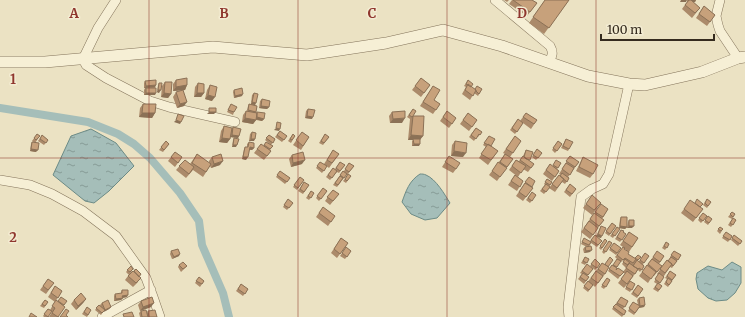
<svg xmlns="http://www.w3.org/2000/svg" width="745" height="317" font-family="Merriweather,serif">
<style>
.water{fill:url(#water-ripples);stroke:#6c8b86}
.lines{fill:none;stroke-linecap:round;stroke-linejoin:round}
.canal{stroke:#a5beb9;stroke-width:8}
.minor-casing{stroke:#84745b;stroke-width:10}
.tertiary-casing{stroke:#84745b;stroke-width:12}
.minor{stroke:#f6efd5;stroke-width:9}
.tertiary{stroke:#f6efd5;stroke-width:11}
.wall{fill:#ab8a6a;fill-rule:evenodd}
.shaded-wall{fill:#8b7156}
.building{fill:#c7a17b;stroke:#8b7156}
.grid{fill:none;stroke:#8f362e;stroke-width:1;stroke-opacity:0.55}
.grid-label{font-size:13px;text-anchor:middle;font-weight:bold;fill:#8f362e;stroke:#f3ecd2;stroke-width:3;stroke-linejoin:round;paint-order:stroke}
</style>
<defs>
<pattern id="water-ripples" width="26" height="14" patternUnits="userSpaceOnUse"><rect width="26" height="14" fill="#a5beb9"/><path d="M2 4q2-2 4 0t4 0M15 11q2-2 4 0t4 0" fill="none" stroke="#879b96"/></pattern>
</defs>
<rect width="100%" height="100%" fill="#ebe2c3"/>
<path class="water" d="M91,129L116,143L134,166L109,191L94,203L85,201L53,175L71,136Z
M420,174C422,174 424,174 426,175C436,179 445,195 450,203L437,218L425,220L411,214L402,202C406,191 409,181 420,174Z
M732,262L741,267V283L735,293L727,300L716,301L708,298L698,289L696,279L697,273L708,266L722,270Z"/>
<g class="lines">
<path class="canal" d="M0,108L88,122L118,134L134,144L150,158L180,193L199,221L202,245L223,293L229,317"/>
<defs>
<path id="minor" d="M116,0L98,28L83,59L86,65L106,78L150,101L169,107L235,122
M495,0L550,46C554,53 552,56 549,62
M720,0L716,16L718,25L720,31L738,58
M0,180L30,185L52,194L83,211L116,236L146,278L152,294L160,317
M102,317L151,290
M569,317L568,307L581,197L592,189L603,184L609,174L629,84"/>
<path id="tertiary" d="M0,62H45L213,47L307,55L386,43L443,30L502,46L588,76L629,84L645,85L702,72L738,58L745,57"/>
</defs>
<use href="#minor" class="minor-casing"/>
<use href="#tertiary" class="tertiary-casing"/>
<use href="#minor" class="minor"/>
<use href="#tertiary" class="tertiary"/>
</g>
<path class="wall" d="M504,0H509L507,2Z
M512,0H532L537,3L527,16L509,4Z
M545,0H569L544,34L529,23Z
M687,0H696L695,2H693L700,8L692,18L682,9L687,2Z
M704,6L715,15L707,26L696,18Z
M421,78L430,85L421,97L412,90Z
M176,80L187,85L185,90L173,91V84Z
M468,80L471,87L475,89H482L478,96L474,93L470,100L462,94L466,87L464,86Z
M145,81L156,85L155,87V95H144V90L145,88H144V83Z
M165,82L171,94L168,98L161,97L162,86Z
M159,83V93L157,92L158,85Z
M198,83L204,93L201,97H194L195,87Z
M210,85L212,101L205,99L207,90Z
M433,86L434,100L440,104L433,114L420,106Z
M234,90L242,96L234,98L233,92Z
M176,92L184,106L177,108L173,97Z
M254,93L256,112L264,119L262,121L256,120L253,124L242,122L243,115L246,111H247L248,106L249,104H251L252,95Z
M262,99L269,107L267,109L259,108L260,101Z
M143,104L155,113L152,118L139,117L140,108Z
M231,104L234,112L233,115L227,112Z
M308,109L312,119L305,118L306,111Z
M413,109V116L423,136L420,139L419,146H412V141L413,140H408L410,119L407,117Z
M447,111L456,118L449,128L440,121Z
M392,112L402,123H390L389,116Z
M468,113L477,120L469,131L460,124Z
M526,113L537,120L531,129L523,123L515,134L510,130L518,119L520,121Z
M224,126L231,130L233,127L239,136L238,138L230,137V139L227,143L219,142L221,131Z
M476,128L482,132L478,137L477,136L474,141L469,137Z
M280,131L287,136L282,142L275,137Z
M252,132L254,141H249L250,134Z
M302,132L309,137L301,150L293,145Z
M37,134L40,136L35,143L32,141Z
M293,134L295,136L291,143L288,141Z
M325,134L329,137L323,145L319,143Z
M42,135L48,140L44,145L38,141Z
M269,135L275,139L271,145L265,140Z
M489,136L491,146L498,151L488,165L479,158L486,147L483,145Z
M515,136L521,141L510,157L513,159L497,181L489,175L505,154L503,153Z
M234,138L236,147H232L233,140Z
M566,139L569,149L568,151L561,148Z
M166,141L169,144L163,152L159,150Z
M455,141L463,157L451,156L452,145Z
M558,141L562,144L555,153L552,150Z
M32,142L36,152L30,151L31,144Z
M249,142L254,148L252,150H249L246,160L242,159L244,149L245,147H247V144Z
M266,142L273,146L270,150L271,151L264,160L254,153L261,144L264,146Z
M537,149L542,153L536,160L532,157Z
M333,150L339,154L329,168L324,164Z
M526,150L529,161L534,164L528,172L523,169L518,177L509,170L516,160L519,161L523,156Z
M175,152L182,157L175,167L168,161Z
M197,154L209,163V161L212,157L220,165L211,168L210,166L203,177L193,170L186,178L176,170L185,160L190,164Z
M292,155L302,164L291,167L289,159Z
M449,156L456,169L453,173L442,167Z
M570,156L579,162L568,177L569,178L565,184L562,182L555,192L549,188L559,175L560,176L561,175L559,174Z
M583,157L593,174L590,178L576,171Z
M320,162L327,166L322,173L316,168Z
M340,162L345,165L339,173L337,172L330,180L326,177L333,168L335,169Z
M349,163L354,166L348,174L351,176L346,183L343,181L348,175L347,174L337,187L333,185L343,171H344Z
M561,163L557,169L559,171L552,181L543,174L550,164L552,166Z
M280,171L290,178L285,184L276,177Z
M515,175L523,181L517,191L508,185Z
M300,177L304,180L297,190L293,187Z
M529,177L531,187L533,188L523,201L516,196Z
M547,179L552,182L549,187H550L544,194L540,191L545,185L544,184Z
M304,182L309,185L303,194L298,191Z
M570,184L576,189L570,197L564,192Z
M323,188L327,191L319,201L316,198Z
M333,190L339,194L330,205L325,201Z
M311,191L314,193L309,200L306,198Z
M532,192L536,195L530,203L526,200Z
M288,199L293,203L287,210L283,207Z
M707,199L711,202L707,208L703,205Z
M601,203L592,215L583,208L586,204Z
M694,203L703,209L693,222L681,213L684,209Z
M323,207L335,216L328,226L316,217Z
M608,209L602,219L604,220L590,239L581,232L590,219L595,212Z
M732,212L735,214L732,219L728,217Z
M703,213L707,216L701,223L698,220Z
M708,216L712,219L708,225L704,222Z
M621,217L627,227L625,229L619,228L613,238L610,236L617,227L619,228L620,219Z
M733,218L736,220L731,227L728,225Z
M629,220L632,228H627L628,222Z
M612,223L616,226L609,236L605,233Z
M601,226V238L597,237L602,241L597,247L591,243L589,247L590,252L584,253L583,249L585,247H587L581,244L583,240L590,241L595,235L596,236Z
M720,227L723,229L720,234L717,231Z
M621,230L623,232L626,234L620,242L615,239Z
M629,232L638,238L629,252L625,249H624L628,254L635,258L638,255V261H639L645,253L649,256L643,264L644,266L640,272L638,270L624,288L618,283L625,274L623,272L618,279L608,271L612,265L613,266L617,259L615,257L623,247L620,245ZM623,260L624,261L622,264L626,268L628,265L623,272L616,270V268L620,261L621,262Z
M726,232L732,236L728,242L722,238Z
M734,235L742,241L738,246L731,240Z
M341,238L348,243L337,258L331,253Z
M605,239L607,241L601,250L599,248Z
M609,241L612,243L604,254L602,252Z
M666,242L669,244L665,250L662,248Z
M614,243L621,248L616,255L609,250Z
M346,247L351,251L345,259L340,256Z
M171,251L179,256L172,259L170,254Z
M674,251L681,255L672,268L670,267L664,276V277L659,284L662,286L658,292L653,289L657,284L654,282L658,275L657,274L667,260L668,261L670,258V257Z
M664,256L659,264L662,266L654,276L653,275L648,283L639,276L653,257Z
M585,257L589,259L585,265L581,263Z
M595,259L600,264L595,270L590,266Z
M602,263L608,267L605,274L595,287L593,285L588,292L583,288L596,271Z
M587,264L593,269L587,276L589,277L584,284L578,279L582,274L580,273Z
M179,265L187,266L181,272L178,267Z
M131,266L132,271L129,275L126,272Z
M670,271L676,275L668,287L664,284L667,279L665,278Z
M128,276L139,277L138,282L133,287L125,280Z
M199,277L204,281L200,287L195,283Z
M607,278L610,280L604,289L601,287Z
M48,279L54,283L46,294L40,290Z
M630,281L635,284L630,292L625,289Z
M241,284L248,289L243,296L236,291Z
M638,285L643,289L637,298L631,294Z
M55,286L62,291L55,302L48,297Z
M122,290L127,297L123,298L121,300L114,301V296L115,294H121V292Z
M621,297L628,301L623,309L626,311L622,317L612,309Z
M639,298L645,305L644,307L639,308L634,315L628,311L633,302L638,305L637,300Z
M86,299L83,303L76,310L71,304L74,300Z
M45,300L48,302L44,308L40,306Z
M56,300L64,305L58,317H49L52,312H51L48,317H44L43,316L48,309L50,310Z
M141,301L151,307L140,311L138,305Z
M102,303L111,307L109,309L103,312L101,315L95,310L99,305L101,308L100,305Z
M87,307L91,310L87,317L82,314Z
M141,311L147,313L148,311L157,317H140L139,313Z"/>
<path class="shaded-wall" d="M681,0H687L686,2H680Z
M689,0H696L695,2L688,3Z
M156,85L155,87L144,88L146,86Z
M187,85L185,90L173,91L176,87Z
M158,90H161L159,93L157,92Z
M146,93H156L155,95H144Z
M164,93L171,94L168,98L161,97Z
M197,93H204L201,97H194Z
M243,94L242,96L234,98L235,96Z
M208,95L215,97L212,101L205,99Z
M187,102L184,106L177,108L180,104Z
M252,102L256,103L255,105L251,104Z
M261,106L269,107L267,109L259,108Z
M209,112H216L214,114H207Z
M142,113H155L152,118L139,117Z
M307,116L313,117L312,119L305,118Z
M256,117L264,119L262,121L255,119Z
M245,118L256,120L253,124L242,122Z
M405,118L402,123H390L393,119Z
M176,120L181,122L180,124L174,122Z
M276,128L280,129L279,131L274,130Z
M232,135L239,136L238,138L230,137Z
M411,135L423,136L420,140H408Z
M222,138L230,139L227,143L219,142Z
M251,139H255L254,141H249Z
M414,144H420L419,146H412Z
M233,145H237L236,147H232Z
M250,147L254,148L252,150L248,149Z
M31,149L38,150L36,152L30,151Z
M454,151L466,153L463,157L451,156Z
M243,157H248L246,160L242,159Z
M305,160L302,164L291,167L293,163Z
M223,161L220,165L211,168L214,164Z
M620,226L627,227L625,229L619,228Z
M629,226H634L632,228H627Z
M598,234L602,236L601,238L596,236Z
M592,250L590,252L584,253L586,251Z
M180,254L179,256L172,259L174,257Z
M128,295L127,297L121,298L122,296Z
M123,298L121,300L114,301L116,299Z
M86,299L83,303L76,310L78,306Z
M154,303L151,307L140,311L143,307Z
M645,305L644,307L638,308L640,306Z
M111,307L109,309L104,312L105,310Z"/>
<path class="building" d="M513,0H532L537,3L530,12Z
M545,0H569L549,28L533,17Z
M689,0H691L700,8L695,13L685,5Z
M704,6L715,15L710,22L699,14Z
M187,78V85L176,87V80Z
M421,78L430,85L424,93L415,86Z
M156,80V85L146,86L145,81Z
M468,80L473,84L471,87L466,84Z
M165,82H172L171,94L164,93Z
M159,83H162L161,90H158Z
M198,83L204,84V93H197Z
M468,84L476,90L473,96L465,90Z
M210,85L217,87L215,97L208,95Z
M433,86L440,90L434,100L440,104L436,110L423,102Z
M477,86L482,89L479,94L476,91V90L475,89Z
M146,88H156V93H146Z
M242,88L243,94L235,96L234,90Z
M183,90L187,102L180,104L176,92Z
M254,93L258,94L256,103L252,102Z
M262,99L270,101L269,107L261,106Z
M143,104H156L155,113H142Z
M231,104L237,107L234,112L228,110Z
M249,104L257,106L256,112L248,110Z
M209,108H216V112H209Z
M308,109L315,110L313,117L307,116Z
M413,109L416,111L413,116L412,117L409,115Z
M246,111L257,113L256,120L245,118Z
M405,111V118L393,119L392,112Z
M447,111L456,118L452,124L443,117Z
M257,112L265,113L264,119L257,117Z
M468,113L477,120L472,127L463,120Z
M526,113L537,120L534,124L523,117Z
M178,114L184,116L181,122L176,120Z
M413,116H424L423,136L411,135Z
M518,119L523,123L517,132L512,128Z
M277,122L281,123L280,129L276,128Z
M224,126L232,128L230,139L222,138Z
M233,127L241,129L239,136L232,135Z
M476,128L482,132L480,135L479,134L476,139L471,135Z
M280,131L287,136L284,140L277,135Z
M252,132L256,133L255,139H251Z
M302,132L309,137L303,146L296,140Z
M37,134L40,136L36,140L34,138Z
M293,134L295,136L292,140L290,139Z
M325,134L329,137L324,143L321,141Z
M42,135L48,140L46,143L40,139Z
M269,135L275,139L273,143L266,138Z
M489,136L495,139L491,146L484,143Z
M515,136L521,141L513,153L506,149Z
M234,138L239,139L237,145H233Z
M413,139H420V144H414Z
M566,139L573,142L569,149L563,146Z
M166,141L169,144L164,150L161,147Z
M455,141L467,143L466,153L454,151Z
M558,141L562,144L557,151L553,148Z
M32,142L39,143L38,150L31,149Z
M249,142L254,143V148L250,147L248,157H243L245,147H248Z
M266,142L273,146L270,149L264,145Z
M261,144L271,151L267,156L257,149Z
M488,144L498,151L491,160L481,154Z
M537,149L542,153L538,158L533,155Z
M333,150L339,154L332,163L327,160Z
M526,150L533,152L530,160L526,159L524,157Z
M175,152L182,157L178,163L171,157Z
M303,152L305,160L293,163L292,155Z
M197,154L211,164L206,172L192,163Z
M221,154L223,161L214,164L212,157Z
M505,154L513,159L507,167L500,162Z
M449,156L460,163L456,169L445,162Z
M523,156L534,164L531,168L520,160Z
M570,156L579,162L575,167L566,161Z
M583,157L598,165L593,174L579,167Z
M185,160L194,167L189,174L179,166Z
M516,160L526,166L521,173L512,166Z
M556,160L561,163L558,168L553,165Z
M320,162L327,166L324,171L317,166Z
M340,162L345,165L340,171L336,168Z
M498,162L507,168L500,177L492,171Z
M349,163L354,166L349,172L345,169Z
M566,163L574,168L570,175L562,169Z
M550,164L559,171L555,177L546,170Z
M333,168L337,171L332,178L328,175Z
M280,171L290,178L287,182L277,175Z
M343,171L347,174L344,178L340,175Z
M562,173L569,178L567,182L560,176Z
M348,174L351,176L347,181L345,179Z
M515,175L523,181L520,187L511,181Z
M559,175L564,179L557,188L552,184Z
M340,176L343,178L338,185L335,183Z
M300,177L304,180L298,188L294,185Z
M529,177L535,181L532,187L525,182Z
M547,179L552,182L550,185L545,182Z
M304,182L309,185L304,192L300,189Z
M525,183L533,188L526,197L519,192Z
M546,184L550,187L546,192L542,189Z
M570,184L576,189L572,194L566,190Z
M323,188L327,191L321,199L317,196Z
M333,190L339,194L333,201L327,197Z
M311,191L314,193L311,198L308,196Z
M532,192L536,195L532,201L528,198Z
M592,195L601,203L594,210L586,204Z
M288,199L293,203L289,208L284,205Z
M697,199L703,204L700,207L695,203Z
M707,199L711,202L708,206L705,203Z
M690,200L703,209L696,218L684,209Z
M601,204L608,209L603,217L595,212Z
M323,207L335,216L331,222L319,213Z
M732,212L735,214L733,217L730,214Z
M594,213L604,220L599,226L590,219Z
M703,213L707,216L703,221L699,218Z
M708,216L712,219L709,223L705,220Z
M621,217H627V227L620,226Z
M733,218L736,220L733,225L730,223Z
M629,220H634V226H629Z
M589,221L598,228L593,235L584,228Z
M612,223L616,226L610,234L606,231Z
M601,226L606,228L602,236L598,234Z
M617,227L620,229L615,236L612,234Z
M720,227L723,229L721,231L718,229Z
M621,230L624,231L623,232L626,234L622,240L617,237Z
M629,232L638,238L632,247L623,241Z
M726,232L732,236L730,240L723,236Z
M595,235L602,241L598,245L591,240Z
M734,235L742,241L740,244L732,238Z
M341,238L348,243L340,254L334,249Z
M584,238L591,242L589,245L582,242Z
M605,239L607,241L602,248L600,246Z
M609,241L612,243L606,252L603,250Z
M666,242L669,244L667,248L664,246Z
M614,243L621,248L617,253L610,248Z
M591,246L592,250L586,251L585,247Z
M346,247L351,251L347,257L342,253Z
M623,247L625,248L624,249L629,252L628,254L636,259L633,263L625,258L623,260L617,255Z
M178,249L180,254L174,257L171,251Z
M657,251L664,256L660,262L653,257Z
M674,251L681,255L678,260L671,255Z
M645,253L649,256L644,263L640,260Z
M638,255L641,257L638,260L635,258Z
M585,257L589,259L587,263L583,261Z
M610,257L613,260L608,267L605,264Z
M671,257L677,261L673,266L672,265V264L668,261Z
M595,259L600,264L597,268L591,264Z
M617,259L621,261L617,267L613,265Z
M625,259L630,263L628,265L623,262Z
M652,259L662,266L657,272L648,264Z
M637,260L644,266L642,270L639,268L638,269L633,266Z
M667,260L672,264L665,273L660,269Z
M183,262L187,266L183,269L179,265Z
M602,263L609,267L605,274L598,269Z
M629,263L638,269L635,274L626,268Z
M587,264L593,269L588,275L582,271Z
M612,265L617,268L616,270L618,268L624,272L620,276L609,269Z
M647,265L656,272L651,279L642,272Z
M131,266L133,269L130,272L127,270Z
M136,269L141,274L139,277L134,271Z
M133,271L141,278L136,283L128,276Z
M596,271L603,276L598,283L591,278Z
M627,271L633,276L627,284L621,279Z
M670,271L676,275L672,280L667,276Z
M583,273L589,277L586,281L580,277Z
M659,273L664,277L660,283L655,279Z
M199,277L204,281L202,284L196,281Z
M607,278L610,280L606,287L602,285Z
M668,278L672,281L669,285L666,282Z
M48,279L54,283L48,290L43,286Z
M588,281L593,285L589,290L584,286Z
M630,281L635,284L632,290L626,287Z
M658,283L662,286L659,290L655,287Z
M241,284L248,289L245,294L238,289Z
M638,285L643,289L638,296L633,292Z
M55,286L62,291L58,298L51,293Z
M122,290H128V295L122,296L123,298L116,299L115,294L122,293Z
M81,293L86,299L78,306L74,300Z
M61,297L67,301L64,305L58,301Z
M152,297L154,303L143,307L141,301Z
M621,297L628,301L625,307L617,303Z
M644,297L645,305L640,306L639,298Z
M45,300L48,302L45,306L42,304Z
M56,300L65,307L58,317L52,313L55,308L52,306Z
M108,300L111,307L105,310L102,303Z
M633,302L640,306L635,313L629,308Z
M616,304L626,311L624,315L613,307Z
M99,305L105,310L102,313L96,308Z
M87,307L91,310L88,315L84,312Z
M48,309L52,311L48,317L44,314Z
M66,309L69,311L66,315L68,317H60Z
M146,310L148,317H142L141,311Z
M155,310L157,317H149L148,311Z
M132,312L134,317H124L123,314Z
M31,313L37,317H29Z"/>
<path class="grid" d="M149,0V317M298,0V317M447,0V317M596,0V317M0,158H745"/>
<g class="grid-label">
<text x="74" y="18">A</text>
<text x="224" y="18">B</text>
<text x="372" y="18">C</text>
<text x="522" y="18">D</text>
<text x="13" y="84">1</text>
<text x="13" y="242">2</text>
</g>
<path d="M601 34v6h113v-6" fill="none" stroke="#352b1e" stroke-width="2"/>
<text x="607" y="34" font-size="12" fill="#352b1e" stroke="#f3ecd2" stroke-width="3" paint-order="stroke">100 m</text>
</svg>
